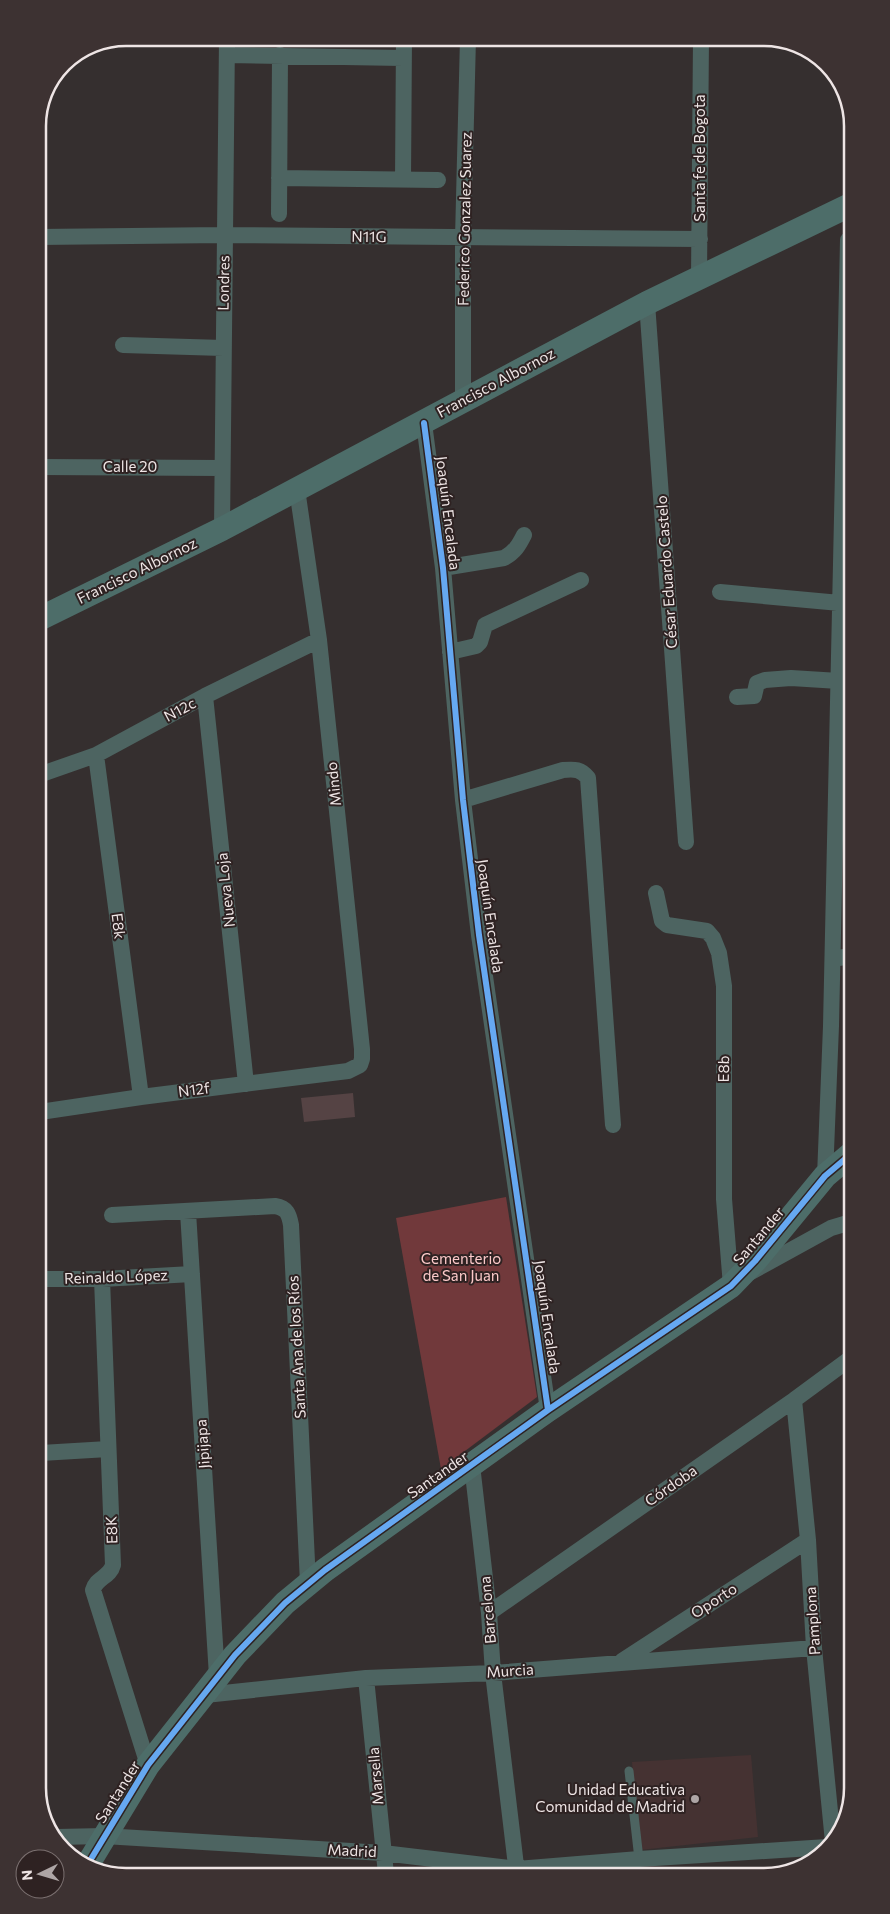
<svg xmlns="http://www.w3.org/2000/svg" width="890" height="1914" font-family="Commissioner,sans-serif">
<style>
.built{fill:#453232}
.green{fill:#71393b}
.building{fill:#554344}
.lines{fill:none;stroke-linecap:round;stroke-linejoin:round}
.lane{stroke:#4d6461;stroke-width:9}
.street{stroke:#4d6461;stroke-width:16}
.secondary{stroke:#4d6d69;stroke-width:24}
.cycleway-casing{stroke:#2e2222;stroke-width:9}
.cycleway{stroke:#66a8f1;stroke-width:6}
.poi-dot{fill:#ada5a5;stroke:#2e2222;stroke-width:2}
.labels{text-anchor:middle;stroke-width:4;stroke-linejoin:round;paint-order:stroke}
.street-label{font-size:15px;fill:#eee5e5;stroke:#2e2222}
.park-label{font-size:15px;fill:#fcc9c9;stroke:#2e2222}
.poi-label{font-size:15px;fill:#eee5e5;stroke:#2e2222;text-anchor:end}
.rim{fill:none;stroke:#eee5e5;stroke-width:2.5}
</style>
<rect width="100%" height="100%" fill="#352f2f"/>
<path class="built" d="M751,1755L758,1837L640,1850L632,1762Z"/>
<path class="green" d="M506,1197L537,1397L441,1469L396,1218Z"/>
<path class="building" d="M353,1093L355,1117L304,1122L301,1098Z"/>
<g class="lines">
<path class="lane" d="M629,1771L639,1859"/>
<path class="street" d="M227,55L403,58
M279,178L438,180
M403,179L404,38
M279,214L280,55
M38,237L224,235L700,239
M699,278L701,38
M647,303L686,842
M123,345L223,348
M463,400V238L468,38
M424,423L443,568L463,800L479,935L548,1410
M39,467L222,468
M222,529L227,38
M443,568L504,558C515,552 519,545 524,535
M720,592L840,603
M450,652L476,646L480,642L485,625L581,580
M205,696L246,1084
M737,697L754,696L757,683L765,680L791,678L839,681
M96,755L141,1097
M39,775L96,755L205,696L319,640
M463,800L563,770C575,769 581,769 588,778L613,1125
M656,893L662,921L667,925L707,931L713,938L719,953L724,986V1199L731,1286
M833,959L850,956
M40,1112L141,1097L348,1071L360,1065L362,1059V1049L319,640L297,489
M825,1176L831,1026L848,240
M188,1212L217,1676
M112,1215L275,1206C287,1208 289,1214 291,1225L308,1583
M751,1272L831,1228L851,1222
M41,1279H102L192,1274
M102,1279L113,1565C110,1577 96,1578 93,1590L148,1765
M794,1400L808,1540L814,1648L833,1842
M41,1453L108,1449
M472,1465L489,1613L493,1673L517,1874
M489,1613L794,1400L851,1358
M622,1661L808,1540
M366,1678L386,1874
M205,1695L366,1678L493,1673L814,1648
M57,1837L104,1836L383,1853L517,1869L639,1859L827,1847"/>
<path class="secondary" d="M39,619L222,529L647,303L848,206
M88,1864L148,1765L235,1655L285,1603L325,1570L548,1410L731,1286L755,1261L825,1176L851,1154"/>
<defs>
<path id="cycleway" d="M424,423L443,568L463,800L479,935L548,1410
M88,1864L148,1765L235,1655L285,1603L325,1570L548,1410L731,1286L755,1261L825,1176L851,1154"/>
</defs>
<use href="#cycleway" class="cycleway-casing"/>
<use href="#cycleway" class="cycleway"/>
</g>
<circle class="poi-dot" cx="695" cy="1799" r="5"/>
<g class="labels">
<g class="street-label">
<text transform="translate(700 158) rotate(-90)" y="5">Santa fe de Bogota</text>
<text transform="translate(465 219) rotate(-89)" y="5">Federico Gonzalez Suarez</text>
<text transform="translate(369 237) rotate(1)" y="5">N11G</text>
<text transform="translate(224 283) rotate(-89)" y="5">Londres</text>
<text transform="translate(496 383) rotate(-28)" y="5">Francisco Albornoz</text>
<text x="130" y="472">Calle 20</text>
<text transform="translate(448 513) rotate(83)" y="5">Joaquín Encalada</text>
<text transform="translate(137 571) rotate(-26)" y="5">Francisco Albornoz</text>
<text transform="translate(667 572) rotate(-94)" y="5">César Eduardo Castelo</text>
<text transform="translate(180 710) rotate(-28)" y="5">N12c</text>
<text transform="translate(334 784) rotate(-96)" y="5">Mindo</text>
<text transform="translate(226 890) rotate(-96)" y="5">Nueva Loja</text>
<text transform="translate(490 916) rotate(82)" y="5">Joaquín Encalada</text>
<text transform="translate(118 926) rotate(83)" y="5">E8k</text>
<text transform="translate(724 1069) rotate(-89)" y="5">E8b</text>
<text transform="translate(194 1090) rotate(-7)" y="5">N12f</text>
<text transform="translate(759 1236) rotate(-50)" y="5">Santander</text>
<text transform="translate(116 1277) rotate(-2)" y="5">Reinaldo López</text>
<text transform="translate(547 1317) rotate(82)" y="5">Joaquín Encalada</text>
<text transform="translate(297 1347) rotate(-93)" y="5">Santa Ana de los Ríos</text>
<text transform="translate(203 1444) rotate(-94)" y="5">Jipijapa</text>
<text transform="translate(438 1475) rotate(-35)" y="5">Santander</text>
<text transform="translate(671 1486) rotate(-35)" y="5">Córdoba</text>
<text transform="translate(112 1530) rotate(-92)" y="5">E8K</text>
<text transform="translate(714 1601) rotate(-33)" y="5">Oporto</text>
<text transform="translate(488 1610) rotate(-95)" y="5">Barcelona</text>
<text transform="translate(813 1621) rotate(-94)" y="5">Pamplona</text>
<text transform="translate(510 1671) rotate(-4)" y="5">Murcia</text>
<text transform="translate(376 1776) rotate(-95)" y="5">Marsella</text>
<text transform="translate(118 1792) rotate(-58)" y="5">Santander</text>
<text transform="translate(352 1851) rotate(3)" y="5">Madrid</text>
</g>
<g class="park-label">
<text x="461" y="1264">Cementerio<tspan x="461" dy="17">de San Juan</tspan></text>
</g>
<g class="poi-label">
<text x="685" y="1795">Unidad Educativa<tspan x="685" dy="17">Comunidad de Madrid</tspan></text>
</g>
</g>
<path d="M0 0H890V1914H0ZM126 46H764A80 80 0 0 1 844 126V1788A80 80 0 0 1 764 1868H126A80 80 0 0 1 46 1788V126A80 80 0 0 1 126 46Z" fill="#3d3232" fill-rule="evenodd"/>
<path class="rim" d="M126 46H764A80 80 0 0 1 844 126V1788A80 80 0 0 1 764 1868H126A80 80 0 0 1 46 1788V126A80 80 0 0 1 126 46Z"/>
<g transform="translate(40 1874) rotate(265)"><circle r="24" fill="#2e2222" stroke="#7b7070"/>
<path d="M0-4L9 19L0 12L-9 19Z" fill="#ada5a5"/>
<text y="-8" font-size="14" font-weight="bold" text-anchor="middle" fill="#eee5e5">N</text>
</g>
</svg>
